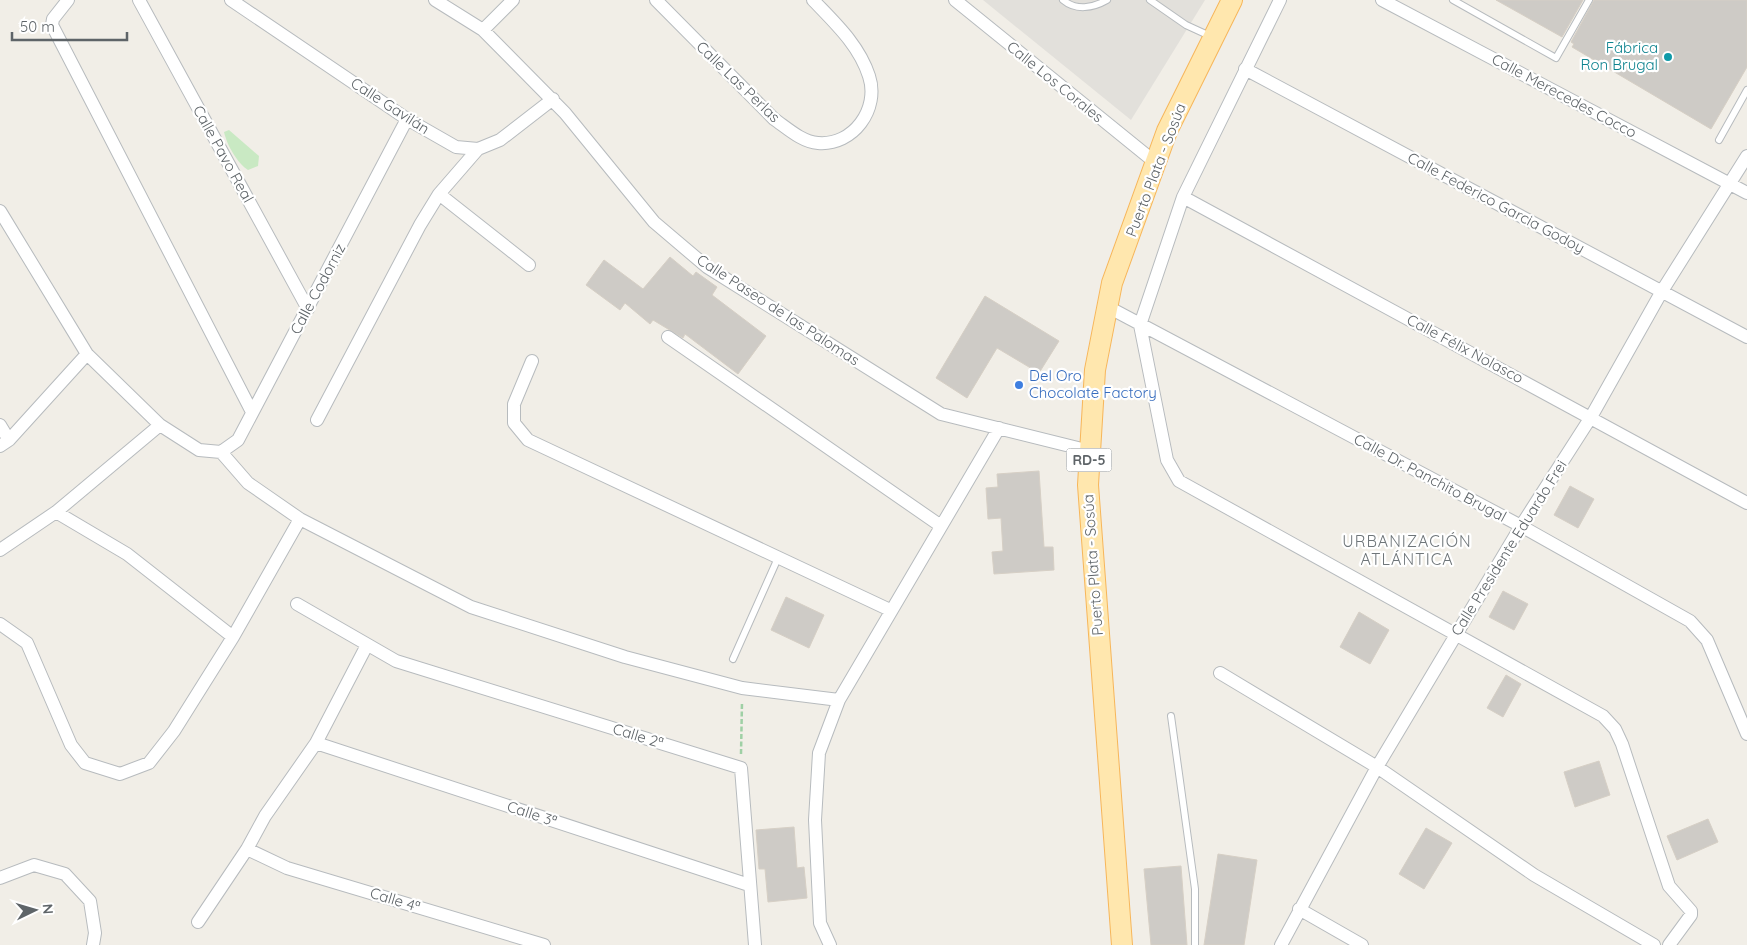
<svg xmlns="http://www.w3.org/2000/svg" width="1747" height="945" font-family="Quicksand,sans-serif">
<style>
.industrial{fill:#e2e0db}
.green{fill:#c9e9c3}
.building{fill:#cecbc6;stroke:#d6cfc5}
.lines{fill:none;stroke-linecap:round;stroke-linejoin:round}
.lane-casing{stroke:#b7bbbe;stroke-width:8}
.street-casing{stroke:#b7bbbe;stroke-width:14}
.primary-casing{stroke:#f7b65a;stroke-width:22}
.path{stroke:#9fd0a5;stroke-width:2.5;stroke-dasharray:5 2.5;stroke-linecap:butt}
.lane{stroke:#fff;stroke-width:6}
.street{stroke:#fff;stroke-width:12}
.primary{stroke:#ffe7ae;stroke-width:20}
.culture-dot{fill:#0f9aa8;stroke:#fff;stroke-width:2}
.shop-dot{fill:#3f7fe0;stroke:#fff;stroke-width:2}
.labels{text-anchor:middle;stroke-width:4.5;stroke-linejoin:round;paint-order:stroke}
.shield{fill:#fff;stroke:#8e9295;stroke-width:1}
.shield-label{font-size:14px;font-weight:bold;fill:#5e6468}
.culture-label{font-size:15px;fill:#0d838f;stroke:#fff;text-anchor:end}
.street-label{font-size:15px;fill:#5e6468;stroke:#fff}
.shop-label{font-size:15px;fill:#366cbe;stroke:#fff;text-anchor:start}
.neighbourhood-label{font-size:16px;letter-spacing:1px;fill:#6f767a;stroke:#fff}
</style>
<rect width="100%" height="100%" fill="#f1eee7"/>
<path class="industrial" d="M983,0H1205L1131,120Z"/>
<path class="green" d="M229,130L259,156L258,166L248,170C237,163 227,145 224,132Z"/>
<path class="building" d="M1496,0H1583L1562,37Z
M1594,0H1747V67L1711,129L1572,47L1574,44L1571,42Z
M670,257L693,276L696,272L717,287L712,295L766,336L738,374L685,334L683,338L653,320L650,324L625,303L620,310L586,285L604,260L643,289Z
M985,296L1059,341L1039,373L997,348L967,398L936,378Z
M1039,471L1044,547H1053L1054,570L994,574L992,552L1003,551L1001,518L988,519L986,488L998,487L997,474Z
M1570,486L1594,499L1578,528L1554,515Z
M1503,591L1528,604L1514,630L1489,617Z
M786,597L824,615L809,648L771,630Z
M1359,612L1389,630L1370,664L1340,647Z
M1506,675L1521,684L1503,717L1487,708Z
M1599,761L1610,795L1575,807L1564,772Z
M1708,819L1718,842L1677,860L1667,836Z
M794,827L797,868L804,867L807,898L768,902L765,869H759L756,830Z
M1426,828L1452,843L1424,889L1399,874Z
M1218,854L1257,860L1244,945H1204Z
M1181,866L1187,945H1151L1144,869Z"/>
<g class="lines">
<defs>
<path id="lane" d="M1063,0C1076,11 1093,8 1107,0
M1150,0L1186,25L1210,36
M1453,0L1556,58L1589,0
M1719,140L1747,90
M733,659L778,558
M1171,716L1195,889V945"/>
<path id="street" d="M68,0L53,19L52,25L252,412
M139,0L308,309
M231,0L407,119L456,147L478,149L500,140L553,99
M435,0L483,30L565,113L654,222L707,267L941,414L1090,451
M656,0L774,119C787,128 802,142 818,143C853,146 880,109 869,76C859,45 835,23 813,0
M955,0L1156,163
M1280,0L1183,197L1140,325L1167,460L1179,481L1603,716L1615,729L1622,744L1669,886L1691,911V915L1669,945
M1382,0L1747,193
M483,30L513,0
M1245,69L1747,337
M478,149L439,194L529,265
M1183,197L1747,503
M0,211L87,354L160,425L199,450L221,452L248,483L300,519
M1108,307L1521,526L1690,621L1707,640L1747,734
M668,337L941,526
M532,361L514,404V423L528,440L890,610
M317,420L420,225L439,194
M0,425L9,440
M0,446L9,440L87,354
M221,452L238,440L407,119
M56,512L127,554L233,637
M0,550L56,512L160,425
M297,604L396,661L741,768L755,945
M0,624L27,643L71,745L85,763L120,774L149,763L174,731L233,637L300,519L471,607L625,657L742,688L839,700
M1220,673L1377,767L1534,875L1654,945
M316,743L749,885
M247,849L287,868L544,945
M0,878L34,865L65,874L90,901L95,933L93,945
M1299,909L1362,945
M198,922L247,849L265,816L316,743L367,645
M830,945L820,923L815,820L819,753L839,700L999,428
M1281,945L1377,767L1521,526L1591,417L1662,291L1747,156"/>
<path id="primary" d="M1122,945L1088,485L1095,370L1112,283L1167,131L1232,0"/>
</defs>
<use href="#lane" class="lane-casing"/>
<use href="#street" class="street-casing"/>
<use href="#primary" class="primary-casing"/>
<path class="path" d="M741,754L742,702"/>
<use href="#lane" class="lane"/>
<use href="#street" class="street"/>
<use href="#primary" class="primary"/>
</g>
<circle class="culture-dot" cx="1668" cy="57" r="5"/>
<circle class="shop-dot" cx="1019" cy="385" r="5"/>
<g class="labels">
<rect class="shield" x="1066.5" y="448.5" width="45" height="23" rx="4"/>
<g class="shield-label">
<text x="1089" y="465">RD-5</text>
</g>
<g class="culture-label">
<text x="1658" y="53">Fábrica<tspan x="1658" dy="17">Ron Brugal</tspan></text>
</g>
<g class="street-label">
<text transform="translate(738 82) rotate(44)" y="5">Calle Las Perlas</text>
<text transform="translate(1055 82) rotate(39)" y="5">Calle Los Corales</text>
<text transform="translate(1564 96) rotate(28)" y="5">Calle Merecedes Cocco</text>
<text transform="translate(390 106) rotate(33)" y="5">Calle Gavilán</text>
<text transform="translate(223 154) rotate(61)" y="5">Calle Pavo Real</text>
<text transform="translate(1156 170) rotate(-69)" y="5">Puerto Plata - Sosúa</text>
<text transform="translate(1496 203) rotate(28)" y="5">Calle Federico Garcia Godoy</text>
<text transform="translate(318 289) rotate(-62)" y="5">Calle Codorniz</text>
<text transform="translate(778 310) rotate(33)" y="5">Calle Paseo de las Palomas</text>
<text transform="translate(1465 349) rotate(28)" y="5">Calle Félix Nolasco</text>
<text transform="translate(1430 478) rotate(28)" y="5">Calle Dr. Panchito Brugal</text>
<text transform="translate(1509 548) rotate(-58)" y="5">Calle Presidente Eduardo Frei</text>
<text transform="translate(1093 565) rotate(-94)" y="5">Puerto Plata - Sosúa</text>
<text transform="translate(638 736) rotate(17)" y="5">Calle 2ª</text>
<text transform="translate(532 814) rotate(18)" y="5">Calle 3ª</text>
<text transform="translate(395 900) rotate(17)" y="5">Calle 4ª</text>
</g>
<g class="shop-label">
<text x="1029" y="381">Del Oro<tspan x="1029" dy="17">Chocolate Factory</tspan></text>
</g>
<g class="neighbourhood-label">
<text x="1407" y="547">URBANIZACIÓN<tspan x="1407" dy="18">ATLÁNTICA</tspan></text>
</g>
</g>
<g transform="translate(35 910) rotate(85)" stroke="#ffffff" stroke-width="4" paint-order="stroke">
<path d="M0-4L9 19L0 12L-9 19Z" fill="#5e6468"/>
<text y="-8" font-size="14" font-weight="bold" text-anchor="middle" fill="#5e6468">N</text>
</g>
<path d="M12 32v8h115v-8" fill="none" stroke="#5e6468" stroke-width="2.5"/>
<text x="20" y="32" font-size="15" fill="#5e6468" stroke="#ffffff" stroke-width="4" paint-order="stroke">50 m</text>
</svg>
